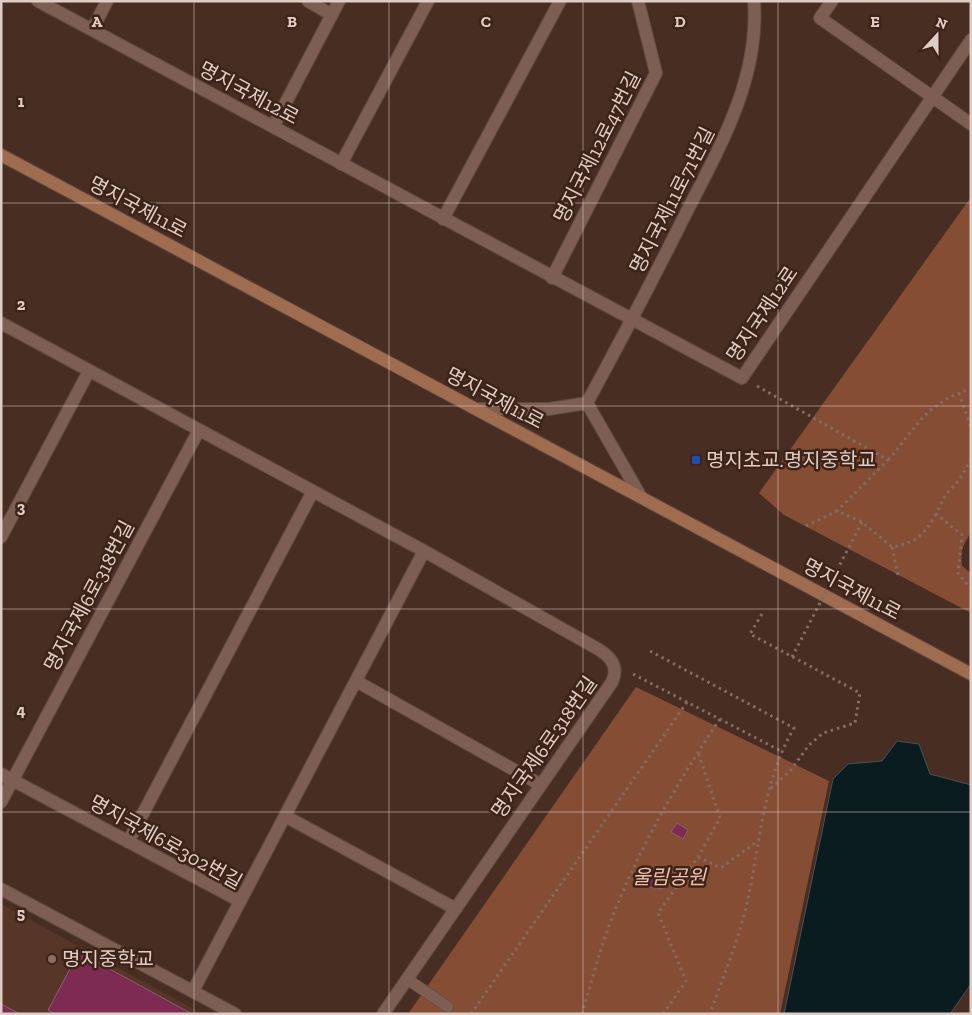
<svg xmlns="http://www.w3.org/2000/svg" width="972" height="1015" font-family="'Zilla Slab','Noto Sans KR',serif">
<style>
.built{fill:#573527}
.green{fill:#864d35}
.water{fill:#0b1c21;stroke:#4b5152}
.building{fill:#7e2b54;stroke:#836370}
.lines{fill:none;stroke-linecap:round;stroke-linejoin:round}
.lane-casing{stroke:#5f493f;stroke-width:12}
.street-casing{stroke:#5f493f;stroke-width:14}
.secondary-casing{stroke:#5f493f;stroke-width:14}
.path{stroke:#836c62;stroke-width:3;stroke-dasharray:2.5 4;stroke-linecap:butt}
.lane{stroke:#7d5e52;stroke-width:11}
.street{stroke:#7d5e52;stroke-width:12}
.secondary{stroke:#9f6c50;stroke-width:12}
.path-bridge{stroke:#836c62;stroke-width:3;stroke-dasharray:2.5 4;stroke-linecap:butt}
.grid{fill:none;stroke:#dfcdc6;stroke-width:1;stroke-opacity:0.55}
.transit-dot{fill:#1a4fb4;stroke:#3d2318;stroke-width:2}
.education-dot{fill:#8d6e63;stroke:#3d2318;stroke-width:2}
.labels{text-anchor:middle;stroke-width:5;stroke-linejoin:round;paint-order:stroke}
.street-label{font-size:20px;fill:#dfcdc6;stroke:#3d2318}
.poi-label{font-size:20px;fill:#dfcdc6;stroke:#3d2318;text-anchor:start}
.park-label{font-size:20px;font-style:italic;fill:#f0c0ad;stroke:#3d2318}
.grid-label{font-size:16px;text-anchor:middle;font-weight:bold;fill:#dfcdc6;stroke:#3d2318;stroke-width:5;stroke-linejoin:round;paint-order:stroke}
</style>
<rect width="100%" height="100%" fill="#482d22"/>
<path class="built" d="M1,904L203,1014H1Z"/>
<path class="green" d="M971,197V533C963,544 960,552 962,566L971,573V613L784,515L759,493Z
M636,687L829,781L780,1014H408Z"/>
<path class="water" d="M897,741L919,744L930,774L971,785V984L950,1014H784L833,779L848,764L882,761Z"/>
<path class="building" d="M677,823L688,830L683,839L671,832Z
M651,876L665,878L663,889L649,887Z
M79,952L192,1014H55L48,1010Z
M1,1004L20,1014H1Z"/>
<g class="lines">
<defs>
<path id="lane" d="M407,979L448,1007"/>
<path id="street" d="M38,1L742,378L971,40
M308,1L332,15
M832,1L820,18L971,124
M92,30L107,1
M273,127L339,1
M341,164L428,1
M443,219L560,1
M552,278L656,73L638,1
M1,323L424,551L598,649C611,657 619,667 612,682L383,1014
M587,403C619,344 650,285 680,225C715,155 760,83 754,1
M476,409H549L587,403L641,497
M1,537L89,371
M356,681L541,785
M1,774L240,901
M1,802L199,430
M285,816L456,909
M128,842L313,491
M1,889L235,1014
M193,991L424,551"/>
<path id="secondary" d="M1,155L971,674"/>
</defs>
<use href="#lane" class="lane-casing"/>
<use href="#street" class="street-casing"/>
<use href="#secondary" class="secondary-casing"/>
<path class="path" d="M757,386L888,460L837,511
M959,393L971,428
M971,459L960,479L946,494L936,514L962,535L958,573L971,589
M888,460C918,426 924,404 971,389
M806,526L837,511L862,522L892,547C916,543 924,535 936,514
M892,547L898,575
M762,614L750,634L860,693L855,723L823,733L809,745L790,771L769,790
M650,651L794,728C761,784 760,851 745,912C736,946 722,980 710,1014
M633,674L781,751
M698,857L721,868L759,840
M471,1014L687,702
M582,1014C591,984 599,952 610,923C638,850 676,784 720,719
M663,1014L686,981L658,913L698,857L720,818L698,752"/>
<use href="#lane" class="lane"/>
<use href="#street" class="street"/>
<use href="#secondary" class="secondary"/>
<path class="path-bridge" d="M792,657L862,522"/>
</g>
<path class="grid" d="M194,1V1014M389,1V1014M583,1V1014M778,1V1014M1,203H971M1,406H971M1,609H971M1,812H971"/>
<rect class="transit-dot" x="691" y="455" width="10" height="10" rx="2.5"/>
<circle class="education-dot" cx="52" cy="959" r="5"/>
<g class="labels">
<g class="street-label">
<text transform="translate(249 93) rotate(28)" y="7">명지국제12로</text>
<text transform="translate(597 147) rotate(-63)" y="7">명지국제12로47번길</text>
<text transform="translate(672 200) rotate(-63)" y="7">명지국제11로71번길</text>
<text transform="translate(138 207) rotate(28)" y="7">명지국제11로</text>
<text transform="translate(762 314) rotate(-56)" y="7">명지국제12로</text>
<text transform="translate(495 398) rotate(28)" y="7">명지국제11로</text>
<text transform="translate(852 589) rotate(28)" y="7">명지국제11로</text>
<text transform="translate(89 596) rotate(-62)" y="7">명지국제6로318번길</text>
<text transform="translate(544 747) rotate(-55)" y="7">명지국제6로318번길</text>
<text transform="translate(166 842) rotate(29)" y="7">명지국제6로302번길</text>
</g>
<g class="poi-label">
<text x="706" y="467">명지초교.명지중학교</text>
<text x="62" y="966">명지중학교</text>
</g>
<g class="park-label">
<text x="669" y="884">울림공원</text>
</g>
</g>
<g class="grid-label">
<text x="97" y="27">A</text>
<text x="292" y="27">B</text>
<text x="486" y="27">C</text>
<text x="680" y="27">D</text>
<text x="875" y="27">E</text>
<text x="21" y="107">1</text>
<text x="21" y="310">2</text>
<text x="21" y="513">3</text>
<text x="21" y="716">4</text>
<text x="21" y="919">5</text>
</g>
<rect width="972" height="1015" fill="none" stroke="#dfcdc6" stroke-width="5"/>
<g transform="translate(937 35) rotate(21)" stroke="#3d2318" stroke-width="4" paint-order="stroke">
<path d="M0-4L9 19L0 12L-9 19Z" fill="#dfcdc6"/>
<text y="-8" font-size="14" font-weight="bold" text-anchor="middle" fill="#dfcdc6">N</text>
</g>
</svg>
